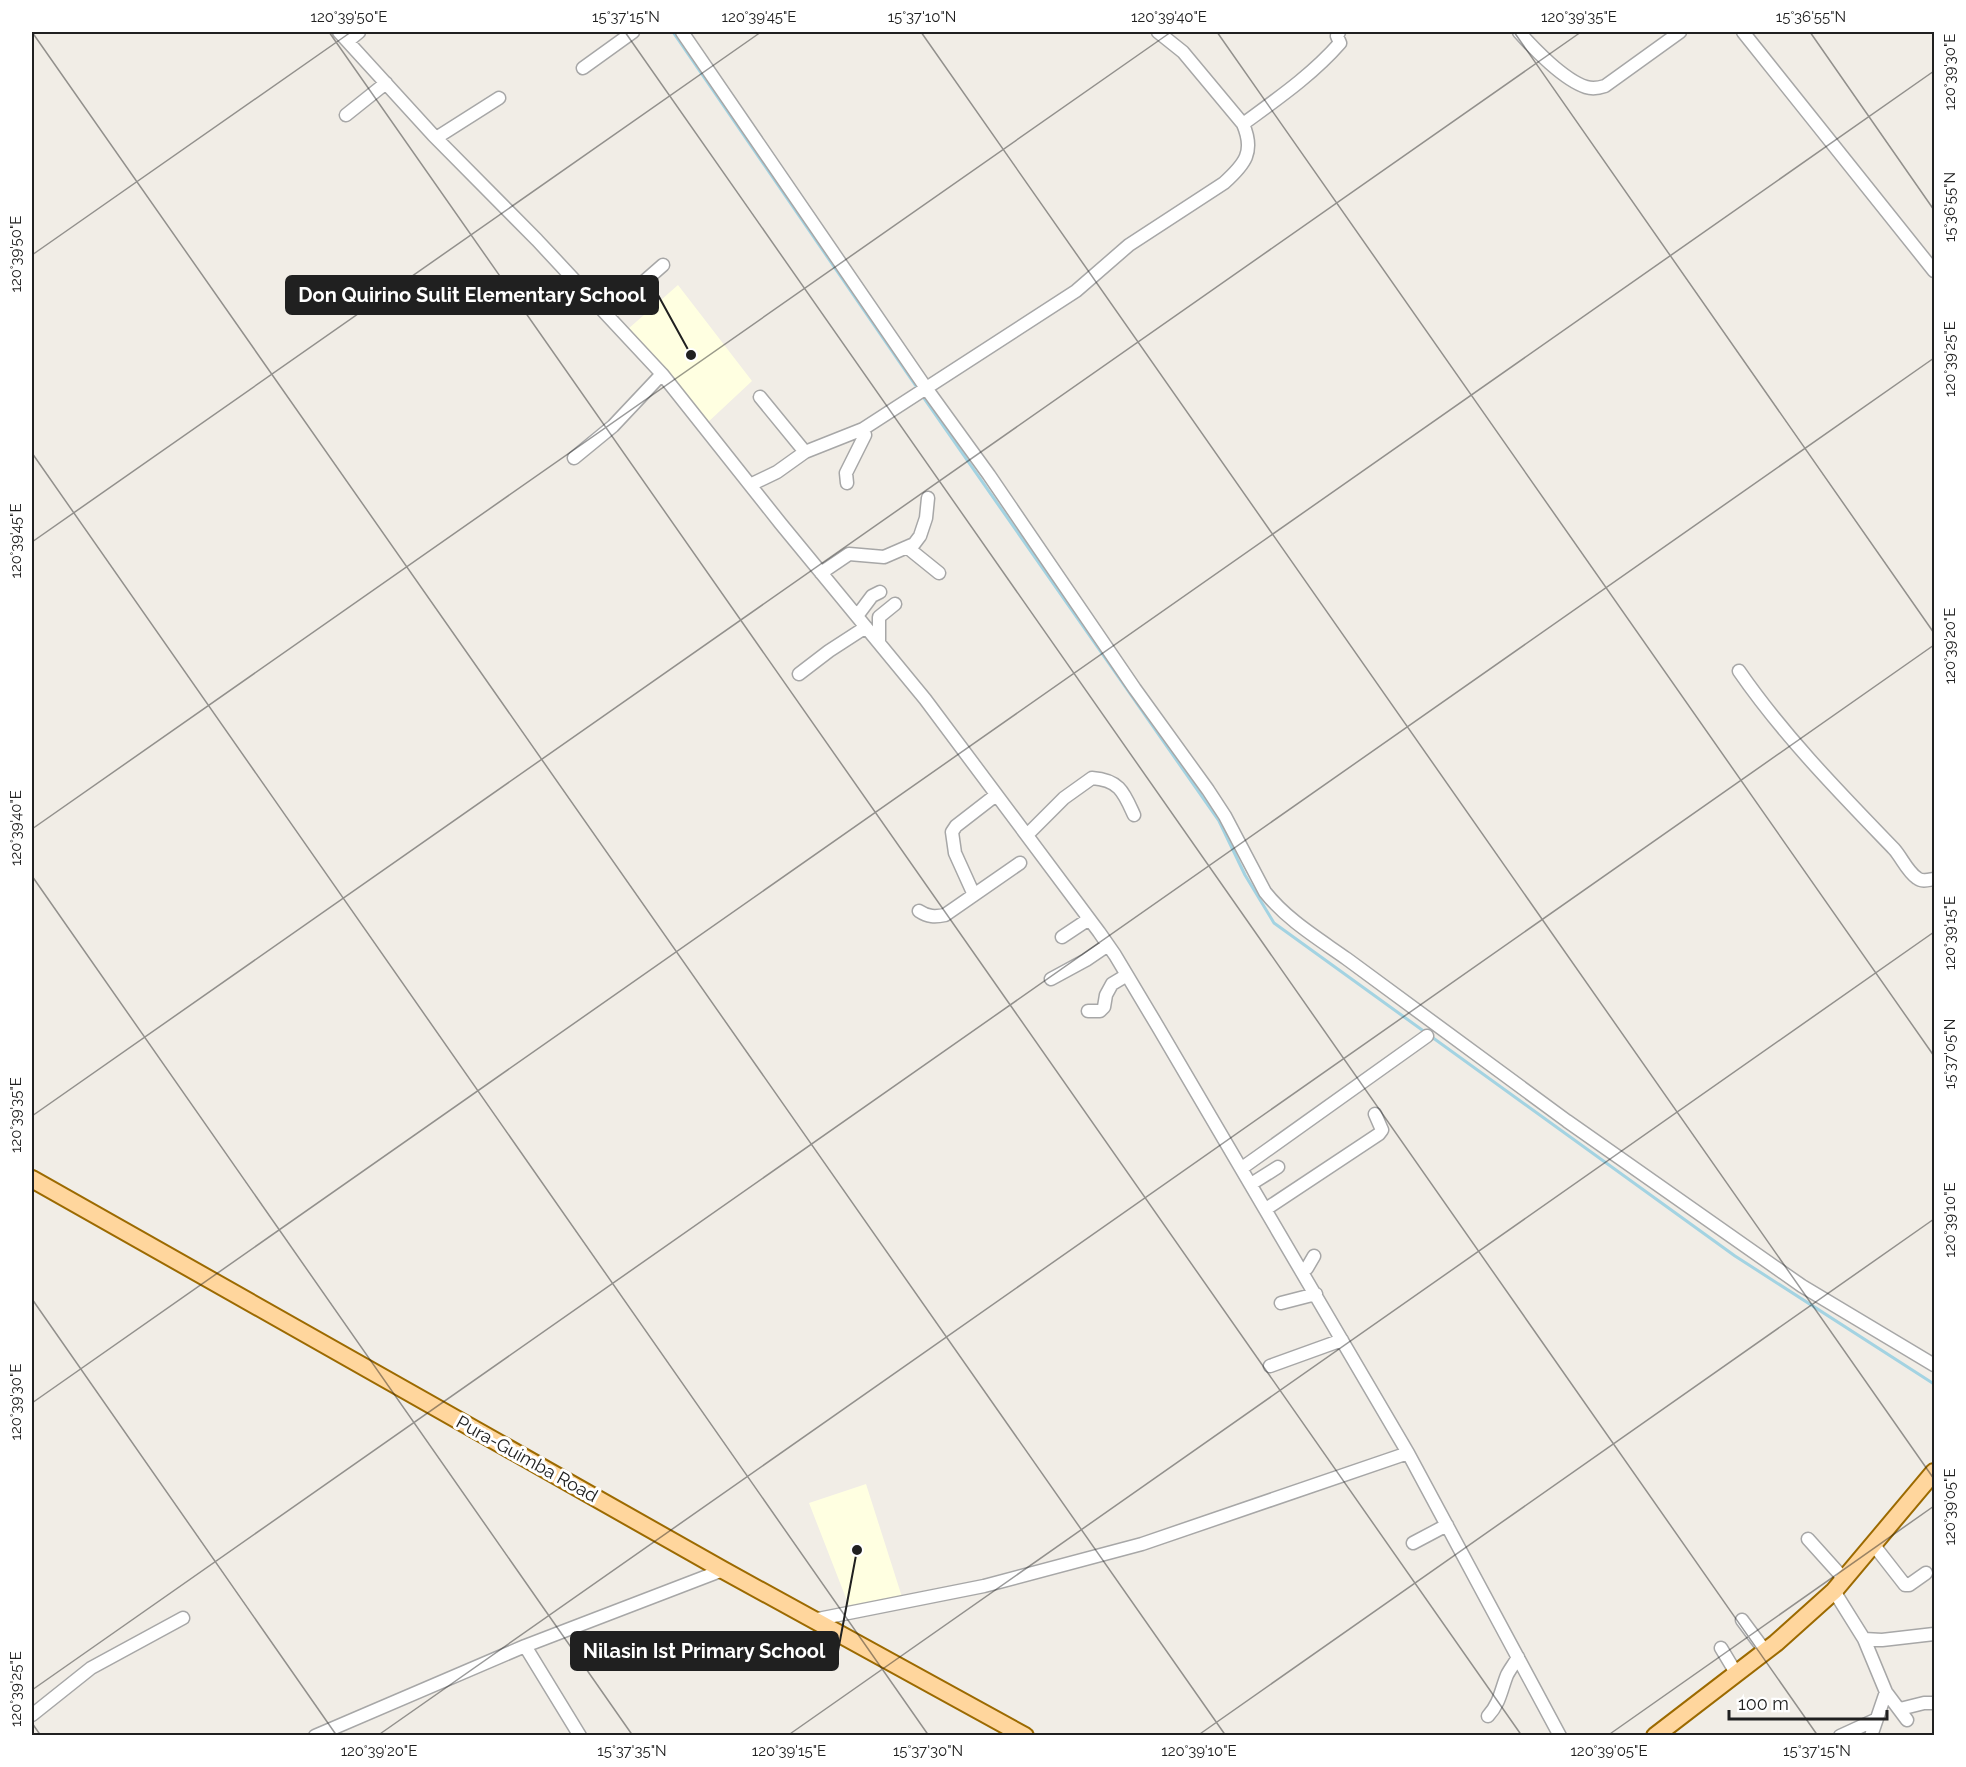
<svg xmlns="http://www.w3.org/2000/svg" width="1966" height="1767" font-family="Raleway,sans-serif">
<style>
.education{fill:#ffffe1}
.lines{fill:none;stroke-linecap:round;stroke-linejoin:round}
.stream{stroke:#a3d3e2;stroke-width:3}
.minor-casing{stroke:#a7a7a7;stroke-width:15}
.major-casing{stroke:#9c6a00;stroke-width:20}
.minor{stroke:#fff;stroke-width:12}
.major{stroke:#ffd69d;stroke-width:16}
.ticks{fill:none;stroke:#202020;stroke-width:1.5;stroke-opacity:0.45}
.labels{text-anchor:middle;stroke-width:6;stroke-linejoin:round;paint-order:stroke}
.street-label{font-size:18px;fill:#202020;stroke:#fff}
.leader{fill:none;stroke:#202020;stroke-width:2}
.callout-dot{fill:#202020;stroke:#fff;stroke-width:2}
.callout{fill:#202020;stroke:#202020;stroke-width:2}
.callout-label{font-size:20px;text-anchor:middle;font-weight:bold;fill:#fff}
.neatline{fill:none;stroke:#202020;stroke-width:2}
.ticks-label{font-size:15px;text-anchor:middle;fill:#202020}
</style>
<rect width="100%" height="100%" fill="#f1ede6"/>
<path class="education" d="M678,285L752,381L706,424L628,329Z
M866,1484L902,1597L851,1611L809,1503Z"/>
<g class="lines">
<path class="stream" d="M673,32L918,389
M921,394L1219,821L1245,875L1274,923L1735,1256L1934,1384"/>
<defs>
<path id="minor" d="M339,32L433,135L537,240L662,374L781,524L925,699L1099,932L1115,955L1158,1027L1408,1453L1560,1736
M682,32L926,388L989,475L1135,689L1208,790L1225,816L1265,892C1287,920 1319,939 1347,959L1567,1121L1802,1286L1934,1365
M1519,32C1534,49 1564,80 1586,87C1592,89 1599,88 1605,86L1680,32
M1743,32L1934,271
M348,41L359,32
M583,68L633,32
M346,115L386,83
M1243,124C1277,99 1312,75 1340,43L1337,36L1339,32
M436,138L499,98
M607,314L663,265
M760,397L805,452
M574,458L613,426L662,374
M847,483L846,473L865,435L863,429
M750,485L777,472L805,452L863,429L1076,291L1129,245L1224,183C1245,164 1255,152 1243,124L1183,52L1158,32
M908,548L939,573
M821,573L849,554L884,557L914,544L920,536L926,518L928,498
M857,616L872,596L880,592
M879,642V617L895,604
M1739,671C1784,736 1840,793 1894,849C1902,858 1907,871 1917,878C1922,882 1928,880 1934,879
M799,674L829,651L866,627
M1027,835L1064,798L1092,778C1120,780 1124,793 1134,815
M974,895L955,853L952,832L956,826L996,795
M919,911C928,917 935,917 945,915L1020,863
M1062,937L1089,919
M1051,979L1086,960L1108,945
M1088,1011H1100L1104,1007L1106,995L1112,984L1127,975
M1242,1168L1427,1036
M1251,1184L1278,1167
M1266,1209L1379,1134L1382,1130L1375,1114
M1302,1271L1307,1268L1314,1256
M1281,1303L1316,1294
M1270,1366L1342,1340
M1808,1539L1844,1579
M1413,1543L1447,1525
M1873,1544L1905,1585H1909L1926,1573
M1834,1591L1864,1639L1882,1640L1934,1634
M813,1620L984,1586L1142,1544L1408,1453
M1742,1620L1765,1651
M1864,1639L1886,1692L1871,1736
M525,1646L580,1736
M1721,1648L1736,1673
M1886,1692L1907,1720
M1900,1709L1924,1703H1934
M32,1715L91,1668L183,1618
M1488,1716C1500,1703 1501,1690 1507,1675C1510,1669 1515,1663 1518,1657
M315,1736L525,1646L723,1570
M1840,1736L1875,1720"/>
<path id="major" d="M32,1179L723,1570L1025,1736
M1655,1736L1776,1643L1834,1591L1934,1472"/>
</defs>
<use href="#minor" class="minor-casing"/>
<use href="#major" class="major-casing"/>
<use href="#minor" class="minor"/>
<use href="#major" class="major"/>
</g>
<path class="ticks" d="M32,32L1226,1736M329,32L1522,1736M625,32L1818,1736M921,32L1934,1479M1217,32L1934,1056M1514,32L1934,633M1810,32L1934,210M32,255L351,32M32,453L929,1736M32,542L761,32M32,829L1171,32M32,876L633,1736M32,1116L1581,32M32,1299L337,1736M32,1403L1934,71M32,1690L1934,358M32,1723L41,1736M377,1736L1934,645M787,1736L1934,932M1197,1736L1934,1219M1607,1736L1934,1506"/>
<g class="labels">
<g class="street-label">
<text transform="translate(527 1459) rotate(29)" y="6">Pura-Guimba Road</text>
</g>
</g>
<path class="leader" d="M691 355L658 295M857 1550L838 1651"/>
<g class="callout-dot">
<circle cx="691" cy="355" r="6"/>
<circle cx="857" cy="1550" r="6"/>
</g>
<g class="callout">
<rect x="286" y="276" width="372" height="38" rx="6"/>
<rect x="571" y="1632" width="267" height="38" rx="6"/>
</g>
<g class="callout-label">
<text x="472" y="302">Don Quirino Sulit Elementary School</text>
<text x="704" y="1658">Nilasin Ist Primary School</text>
</g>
<rect width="1966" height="1767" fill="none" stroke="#ffffff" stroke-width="66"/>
<path d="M1729 1710v9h158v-9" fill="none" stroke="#202020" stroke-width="3"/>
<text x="1738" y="1710" font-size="18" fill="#202020" stroke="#ffffff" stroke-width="4.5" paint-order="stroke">100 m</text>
<rect x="33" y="33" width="1900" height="1701" class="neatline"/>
<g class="ticks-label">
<text x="349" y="22">120°39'50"E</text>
<text x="626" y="22">15°37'15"N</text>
<text x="759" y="22">120°39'45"E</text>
<text x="922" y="22">15°37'10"N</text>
<text x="1169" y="22">120°39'40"E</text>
<text x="1579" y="22">120°39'35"E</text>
<text x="1811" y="22">15°36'55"N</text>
<text transform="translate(1950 72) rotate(-90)" y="5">120°39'30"E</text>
<text transform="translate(1950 207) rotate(-90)" y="5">15°36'55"N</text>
<text transform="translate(16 254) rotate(-90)" y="5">120°39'50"E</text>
<text transform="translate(1950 359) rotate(-90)" y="5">120°39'25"E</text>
<text transform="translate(16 541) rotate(-90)" y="5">120°39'45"E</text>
<text transform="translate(1950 646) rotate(-90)" y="5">120°39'20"E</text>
<text transform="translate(16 828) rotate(-90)" y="5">120°39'40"E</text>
<text transform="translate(1950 933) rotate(-90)" y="5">120°39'15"E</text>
<text transform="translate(1950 1054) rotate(-90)" y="5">15°37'05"N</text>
<text transform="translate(16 1115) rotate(-90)" y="5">120°39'35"E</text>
<text transform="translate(1950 1220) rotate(-90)" y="5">120°39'10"E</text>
<text transform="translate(16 1402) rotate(-90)" y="5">120°39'30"E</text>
<text transform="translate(1950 1507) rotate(-90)" y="5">120°39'05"E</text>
<text transform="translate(16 1689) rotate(-90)" y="5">120°39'25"E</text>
<text x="379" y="1756">120°39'20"E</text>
<text x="632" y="1756">15°37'35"N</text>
<text x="789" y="1756">120°39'15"E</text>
<text x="928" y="1756">15°37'30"N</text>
<text x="1199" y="1756">120°39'10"E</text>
<text x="1609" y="1756">120°39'05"E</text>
<text x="1817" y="1756">15°37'15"N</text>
</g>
</svg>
